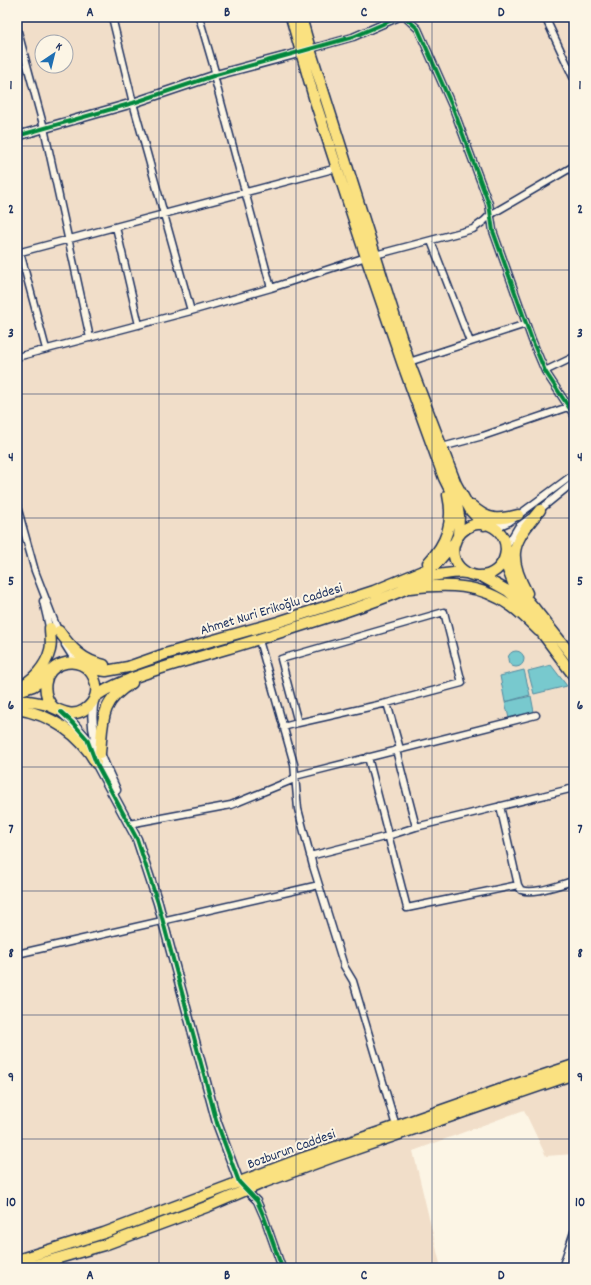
<svg xmlns="http://www.w3.org/2000/svg" width="591" height="1285" font-family="Dekko,sans-serif">
<style>
.built{fill:#f1dec9;fill-rule:evenodd}
.water{fill:#78c9ce;stroke:#538ba1}
.lines{fill:none;stroke-linecap:round;stroke-linejoin:round}
.minor-casing{stroke:#1b2f5e;stroke-width:9}
.tertiary-casing{stroke:#1b2f5e;stroke-width:11}
.primary-casing{stroke:#1b2f5e;stroke-width:13}
.minor{stroke:#fcf5e5;stroke-width:6}
.tertiary{stroke:#fcf5e5;stroke-width:8}
.primary{stroke:#fae180;stroke-width:10}
.cycleway-casing{stroke:#fcf5e5;stroke-width:6}
.cycleway{stroke:#00873e;stroke-width:4}
.grid{fill:none;stroke:#1b2f5e;stroke-width:1;stroke-opacity:0.55}
.labels{text-anchor:middle;stroke-width:4;stroke-linejoin:round;paint-order:stroke}
.street-label{font-size:14px;fill:#1b2f5e;stroke:#fcf5e5}
.neatline{fill:none;stroke:#1b2f5e;stroke-width:1.5}
.grid-label{font-size:13px;text-anchor:middle;font-weight:bold;fill:#1b2f5e}
</style>
<rect width="100%" height="100%" fill="#fcf5e5"/>
<filter id="ink" filterUnits="userSpaceOnUse"><feTurbulence type="fractalNoise" baseFrequency=".025" numOctaves="2"/><feDisplacementMap in="SourceGraphic" scale="8" xChannelSelector="R" yChannelSelector="G"/><feConvolveMatrix kernelMatrix="1 2 1 2 8 2 1 2 1" color-interpolation-filters="sRGB"/></filter>
<g filter="url(#ink)">
<path class="built" d="M17,17H574V1154L546,1156L524,1110L413,1151L441,1268H17ZM42,42H66V66H42Z"/>
<path class="water" d="M508 659a8 8 0 1 1 16 0a8 8 0 1 1-16 0Z
M551,665L567,686L534,694L528,671Z
M524,670L530,695L505,702L500,676Z
M531,696L534,712L509,718L505,702Z"/>
<g class="lines">
<defs>
<path id="minor" d="M112,17L133,103L191,311
M199,17L216,75
M545,17L574,79
M17,28L44,128L90,338
M310,49L353,37L399,17H405L418,29L453,108L489,204L493,231L532,340L545,371L574,415
M214,76L271,288
M116,227L139,325
M431,241L470,342
M20,252L46,349
M17,253L337,168
M375,255L473,229L484,221L490,215L574,166
M17,357L191,311L271,288L366,257
M409,362L526,324
M545,371L574,357
M442,447L483,436L568,407
M17,506L35,571L59,633
M537,512L574,482
M492,526L502,525L509,522L574,474
M506,547L518,527L530,518
M43,601L50,631
M444,612L462,683L387,703L298,723L281,659Z
M259,640L294,764L298,809L313,866L344,966L353,981L396,1126
M65,645L72,656L79,663
M387,703L400,749
M283,727L298,723
M396,750L416,827L574,788
M368,757L407,908L518,885
M500,806L518,885L521,890C535,895 560,884 574,881
M129,824L231,805L292,780L295,776L536,715
M310,856L388,836L416,827
M17,954L319,885
M246,1190L257,1201L264,1217L282,1268
M55,1259L57,1268
M562,1268L574,1232"/>
<path id="tertiary" d="M17,136L133,103L216,75L306,51
M94,700C87,734 103,760 116,790
M61,712L73,723L87,739L96,763L137,839L158,903L217,1123L239,1182L243,1186"/>
<path id="primary" d="M291,17L315,101L368,263L403,365L444,478L457,504L459,516L458,536
M301,17L310,49L409,362L456,484L471,511L484,525
M472,506C488,521 499,520 518,515
M505,557L508,570L513,583L535,609L574,658
M428,563C447,543 454,522 448,495
M483,577L508,591L516,598L574,676
M410,588C446,584 480,583 511,606C521,613 530,622 539,631
M527,593C506,554 513,542 540,510
M59,631C71,648 83,661 104,665
M85,666L92,669L106,671L128,667L165,654L278,622L374,591L430,568L436,564L454,543
M17,688C32,681 46,667 50,650C52,643 50,636 50,628
M21,690L33,686L47,677
M95,697C106,688 118,684 130,679C161,667 194,659 226,649C264,638 303,625 341,613C362,606 383,599 403,590C410,587 415,582 422,579C429,576 437,575 445,574C452,573 460,572 466,573C470,574 474,576 478,576C508,577 517,536 489,525C468,518 447,540 455,560C457,566 462,570 467,573
M17,700C26,700 35,702 44,704C58,708 69,719 84,710C110,694 91,654 62,664C42,670 41,695 54,708
M17,709C50,714 80,734 96,763
M100,753C103,721 100,701 132,683
M17,1260L104,1233L303,1158L377,1133L508,1087L574,1065
M24,1268L104,1245L209,1206L265,1182L333,1157L574,1074"/>
</defs>
<use href="#minor" class="minor-casing"/>
<use href="#tertiary" class="tertiary-casing"/>
<use href="#primary" class="primary-casing"/>
<use href="#minor" class="minor"/>
<use href="#tertiary" class="tertiary"/>
<use href="#primary" class="primary"/>
<defs>
<path id="cycleway" d="M17,136L133,103L216,75L353,37L399,17H405L418,29L453,108L489,204L493,231L532,340L545,371L574,415
M61,712L73,723L87,739L96,763L137,839L158,903L217,1123L239,1182L257,1201L264,1217L282,1268"/>
</defs>
<use href="#cycleway" class="cycleway-casing"/>
<use href="#cycleway" class="cycleway"/>
</g>
</g>
<path class="grid" d="M159,17V1268M296,17V1268M432,17V1268M17,146H574M17,270H574M17,394H574M17,518H574M17,642H574M17,767H574M17,891H574M17,1015H574M17,1139H574"/>
<g class="labels">
<g class="street-label">
<text transform="translate(271 608) rotate(-17)" y="5">Ahmet Nuri Erikoğlu Caddesi</text>
<text transform="translate(291 1148) rotate(-20)" y="5">Bozburun Caddesi</text>
</g>
</g>
<rect width="591" height="1285" fill="none" stroke="#fcf5e5" stroke-width="44"/>
<g transform="translate(54 54) rotate(35)"><circle r="19" fill="#fcf5e5" stroke="#a2a6af"/>
<path d="M0-3L7 15L0 10L-7 15Z" fill="#1f6fb2"/>
<text y="-6" font-size="11" font-weight="bold" text-anchor="middle" fill="#1b2f5e">K</text>
</g>
<rect x="22" y="22" width="547" height="1241" class="neatline"/>
<g class="grid-label">
<text x="90" y="16">A</text>
<text x="227" y="16">B</text>
<text x="364" y="16">C</text>
<text x="501" y="16">D</text>
<text x="11" y="89">1</text>
<text x="580" y="89">1</text>
<text x="11" y="213">2</text>
<text x="580" y="213">2</text>
<text x="11" y="337">3</text>
<text x="580" y="337">3</text>
<text x="11" y="461">4</text>
<text x="580" y="461">4</text>
<text x="11" y="585">5</text>
<text x="580" y="585">5</text>
<text x="11" y="709">6</text>
<text x="580" y="709">6</text>
<text x="11" y="833">7</text>
<text x="580" y="833">7</text>
<text x="11" y="957">8</text>
<text x="580" y="957">8</text>
<text x="11" y="1081">9</text>
<text x="580" y="1081">9</text>
<text x="11" y="1206">10</text>
<text x="580" y="1206">10</text>
<text x="90" y="1279">A</text>
<text x="227" y="1279">B</text>
<text x="364" y="1279">C</text>
<text x="501" y="1279">D</text>
</g>
</svg>
